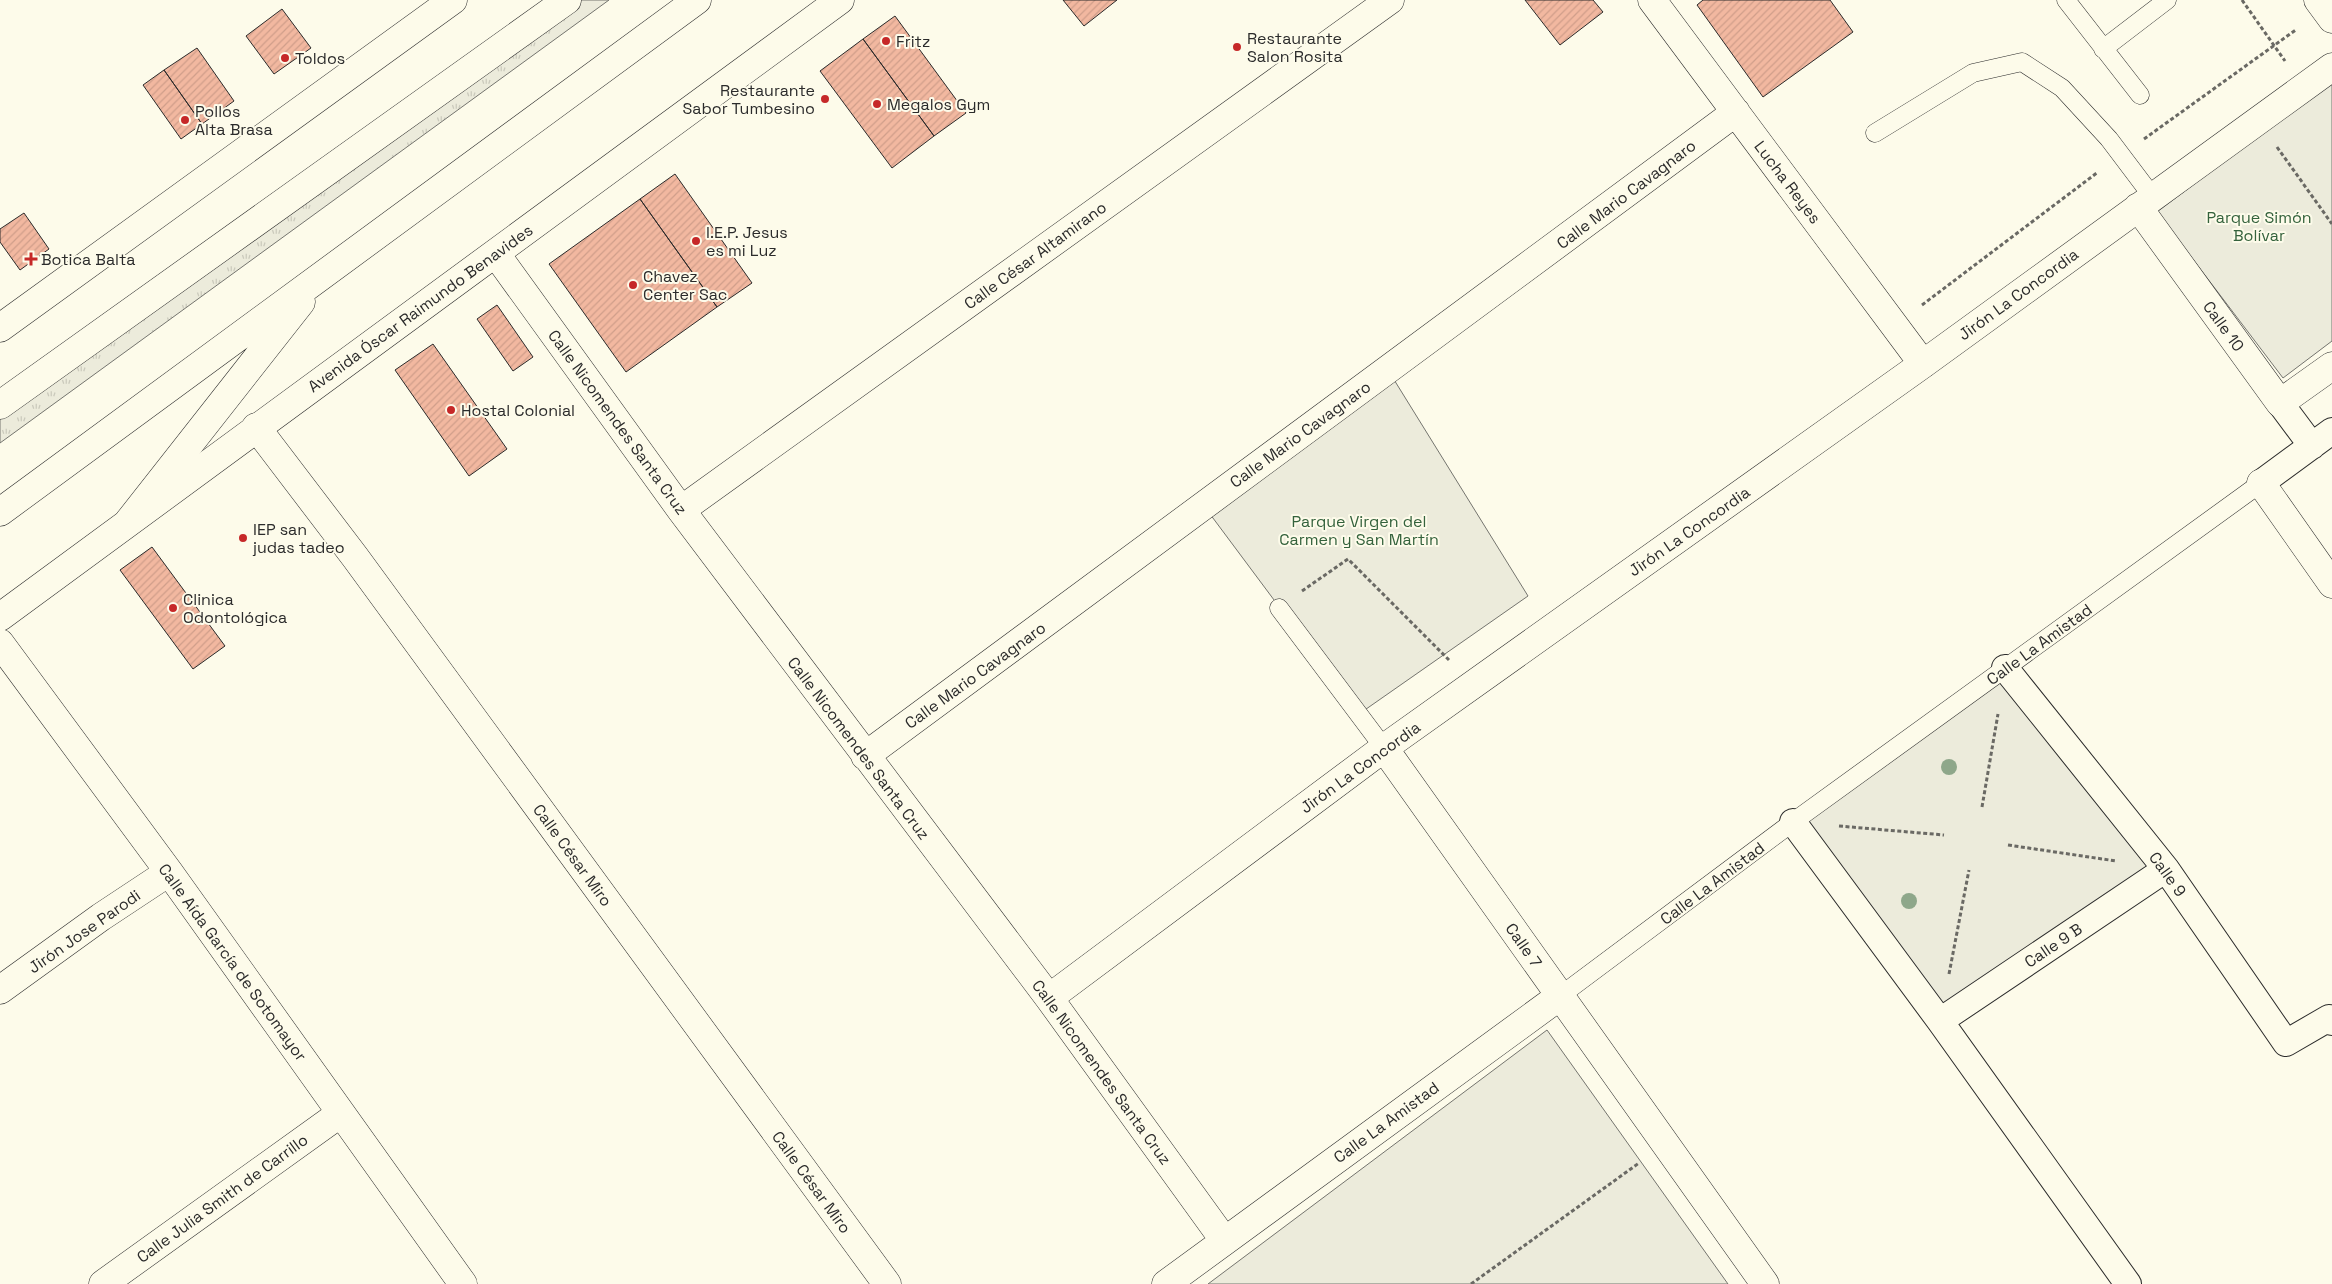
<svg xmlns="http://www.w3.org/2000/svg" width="2332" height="1284" font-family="'Space Grotesk',sans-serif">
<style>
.grass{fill:url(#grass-tufts);stroke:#74746e}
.park{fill:#ecebdb;stroke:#74746e}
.building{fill:url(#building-hatch);stroke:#2b2b2b}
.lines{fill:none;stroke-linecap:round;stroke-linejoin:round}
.service-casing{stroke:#2b2b2b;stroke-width:19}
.pedestrian-casing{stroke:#2b2b2b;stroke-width:28}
.minor-casing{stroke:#2b2b2b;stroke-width:29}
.secondary-casing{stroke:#2b2b2b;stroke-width:29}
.primary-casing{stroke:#2b2b2b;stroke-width:29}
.path{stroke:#6a6964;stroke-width:3;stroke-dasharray:4 2.5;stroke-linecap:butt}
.service{stroke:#fdfbea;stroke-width:18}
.pedestrian{stroke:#fdfbea;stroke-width:26}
.minor{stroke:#fdfbea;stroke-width:28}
.secondary{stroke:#fdfbea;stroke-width:28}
.primary{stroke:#fdfbea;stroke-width:28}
.tree{fill:#8ea78a}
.poi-dot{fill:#c62828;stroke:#fdfbea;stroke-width:2}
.labels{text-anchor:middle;stroke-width:4;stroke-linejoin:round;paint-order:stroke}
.poi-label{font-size:16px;fill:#2b2b2b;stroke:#fdfbea;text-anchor:start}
.street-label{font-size:16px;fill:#2b2b2b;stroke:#fdfbea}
.park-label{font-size:16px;fill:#34623c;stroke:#fdfbea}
</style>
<defs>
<pattern id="grass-tufts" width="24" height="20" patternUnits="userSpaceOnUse" patternTransform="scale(1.25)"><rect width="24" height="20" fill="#ecebdb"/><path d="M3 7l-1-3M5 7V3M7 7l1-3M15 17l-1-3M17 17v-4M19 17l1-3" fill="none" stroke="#cbcabc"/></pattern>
<pattern id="building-hatch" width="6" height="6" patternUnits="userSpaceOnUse" patternTransform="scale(1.25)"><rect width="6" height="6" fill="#f2b8a0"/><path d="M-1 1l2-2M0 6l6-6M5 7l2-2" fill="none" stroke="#d09e8a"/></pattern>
</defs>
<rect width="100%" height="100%" fill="#fdfbea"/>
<path class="grass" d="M579,0H609L0,443V416Z"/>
<path class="park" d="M2332,80V341L2283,378L2157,212Z
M1388,370L1528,596L1359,714L1204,506Z
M2016,664L2156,863L1934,1018L1795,819Z
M1547,1030L1728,1284H1208Z"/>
<path class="building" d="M1063,0H1117L1084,26Z
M1525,0H1593L1603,12L1560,45Z
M1703,0H1830L1853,32L1763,97L1697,5Z
M282,9L311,48L274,74L246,36Z
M895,16L966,113L934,136L863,39Z
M863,39L934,136L892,168L820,71Z
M197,48L234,101L202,124L164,70Z
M164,70L202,124L181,139L143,85Z
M675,174L752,283L717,307L640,199Z
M640,199L717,307L626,372L549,264Z
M24,213L49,249L20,270L0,242V229Z
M497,305L533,357L513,371L477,319Z
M433,344L507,449L469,476L395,370Z
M152,547L225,646L193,669L120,570Z"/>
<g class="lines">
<defs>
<path id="service" d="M2066,0L2140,95
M2103,49L2167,0
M1875,133L1973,73L2022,62L2062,88L2109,139L2152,196
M1279,608L1384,748
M1560,996L1793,822L2261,483"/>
<path id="pedestrian" d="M2280,403L2312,446
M2261,483L2332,431
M2005,668L2166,869L2286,1043L2329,1018L2332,1022
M1793,822L1940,1021L2128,1284
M1940,1021L2166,869"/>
<path id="minor" d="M1652,0L1923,364
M2318,0L2332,19
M2138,207L2280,403L2332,366
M496,254L681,510L1049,998L1224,1240
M256,427L355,557L887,1284
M2261,483L2332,584
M681,510L1390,0
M0,643L169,872L463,1284
M1384,748L1765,1284
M865,756L1736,112
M0,990L101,917L169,872
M1049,998L1384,748L1923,364L2332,67
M103,1284L341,1113
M1166,1284L1560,996"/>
<path id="secondary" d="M0,328L453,0
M0,617L840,0"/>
<path id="primary" d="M0,405L567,0
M0,512L697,0
M129,521L301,302"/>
</defs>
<use href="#service" class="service-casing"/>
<use href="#pedestrian" class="pedestrian-casing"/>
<use href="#minor" class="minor-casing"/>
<use href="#secondary" class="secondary-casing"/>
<use href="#primary" class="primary-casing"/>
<path class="path" d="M2242,0L2285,61
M2144,139L2297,29
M2277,147L2332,224
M1922,305L2098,172
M1302,591L1348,559L1449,660
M1982,807L1998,714
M1839,826L1944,835
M2008,845L2116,861
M1949,974L1969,870
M1471,1284L1639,1163"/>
<use href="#service" class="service"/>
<use href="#pedestrian" class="pedestrian"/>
<use href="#minor" class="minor"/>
<use href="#secondary" class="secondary"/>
<use href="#primary" class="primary"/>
</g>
<g class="tree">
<circle cx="1949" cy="767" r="8"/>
<circle cx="1909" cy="901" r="8"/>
</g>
<g class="poi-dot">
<circle cx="886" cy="41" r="5"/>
<circle cx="1237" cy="47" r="5"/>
<circle cx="285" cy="58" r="5"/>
<circle cx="825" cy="99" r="5"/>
<circle cx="877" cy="104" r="5"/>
<circle cx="185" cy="120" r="5"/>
<circle cx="696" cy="241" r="5"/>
<path d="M28.5 251.5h5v5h5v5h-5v5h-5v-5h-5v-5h5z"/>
<circle cx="633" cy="285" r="5"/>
<circle cx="451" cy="410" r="5"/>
<circle cx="243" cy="538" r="5"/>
<circle cx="173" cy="608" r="5"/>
</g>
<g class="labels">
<g class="poi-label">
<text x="1247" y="44">Restaurante<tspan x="1247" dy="18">Salon Rosita</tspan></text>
<text x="896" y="47">Fritz</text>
<text x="295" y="64">Toldos</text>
<text x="815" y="96" text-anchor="end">Restaurante<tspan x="815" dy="18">Sabor Tumbesino</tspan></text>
<text x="887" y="110">Megalos Gym</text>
<text x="195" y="117">Pollos<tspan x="195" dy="18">Alta Brasa</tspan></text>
<text x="706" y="238">I.E.P. Jesus<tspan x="706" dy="18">es mi Luz</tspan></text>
<text x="41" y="265">Botica Balta</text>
<text x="643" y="282">Chavez<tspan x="643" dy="18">Center Sac</tspan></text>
<text x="461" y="416">Hostal Colonial</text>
<text x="253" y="535">IEP san<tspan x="253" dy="18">judas tadeo</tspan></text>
<text x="183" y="605">Clinica<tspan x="183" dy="18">Odontológica</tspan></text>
</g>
<g class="street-label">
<text transform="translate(1788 182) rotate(53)" y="6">Lucha Reyes</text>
<text transform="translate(1626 194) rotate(-37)" y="6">Calle Mario Cavagnaro</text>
<text transform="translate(1035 255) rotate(-36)" y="6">Calle César Altamirano</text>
<text transform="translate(2018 294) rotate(-36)" y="6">Jirón La Concordia</text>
<text transform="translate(420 308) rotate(-36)" y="6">Avenida Óscar Raimundo Benavides</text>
<text transform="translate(2224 326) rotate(54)" y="6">Calle 10</text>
<text transform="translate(618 422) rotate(54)" y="6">Calle Nicomendes Santa Cruz</text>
<text transform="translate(1300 434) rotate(-36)" y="6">Calle Mario Cavagnaro</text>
<text transform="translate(1689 531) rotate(-35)" y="6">Jirón La Concordia</text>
<text transform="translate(2039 644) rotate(-36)" y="6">Calle La Amistad</text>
<text transform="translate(975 675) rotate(-36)" y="6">Calle Mario Cavagnaro</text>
<text transform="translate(859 748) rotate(53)" y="6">Calle Nicomendes Santa Cruz</text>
<text transform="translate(1360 767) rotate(-36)" y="6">Jirón La Concordia</text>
<text transform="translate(573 855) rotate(54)" y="6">Calle César Miro</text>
<text transform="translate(2168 874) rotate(54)" y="6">Calle 9</text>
<text transform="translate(1712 883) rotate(-37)" y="6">Calle La Amistad</text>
<text transform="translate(84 931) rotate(-35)" y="6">Jirón Jose Parodi</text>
<text transform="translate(1524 945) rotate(55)" y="6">Calle 7</text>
<text transform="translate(2053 945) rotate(-34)" y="6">Calle 9 B</text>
<text transform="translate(233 962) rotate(54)" y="6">Calle Aída García de Sotomayor</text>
<text transform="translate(1102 1072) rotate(54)" y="6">Calle Nicomendes Santa Cruz</text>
<text transform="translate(1386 1122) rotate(-36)" y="6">Calle La Amistad</text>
<text transform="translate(812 1182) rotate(54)" y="6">Calle César Miro</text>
<text transform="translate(222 1198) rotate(-36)" y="6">Calle Julia Smith de Carrillo</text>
</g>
<g class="park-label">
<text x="2259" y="223">Parque Simón<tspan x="2259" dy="18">Bolívar</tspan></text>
<text x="1359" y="527">Parque Virgen del<tspan x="1359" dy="18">Carmen y San Martín</tspan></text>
</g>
</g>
</svg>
